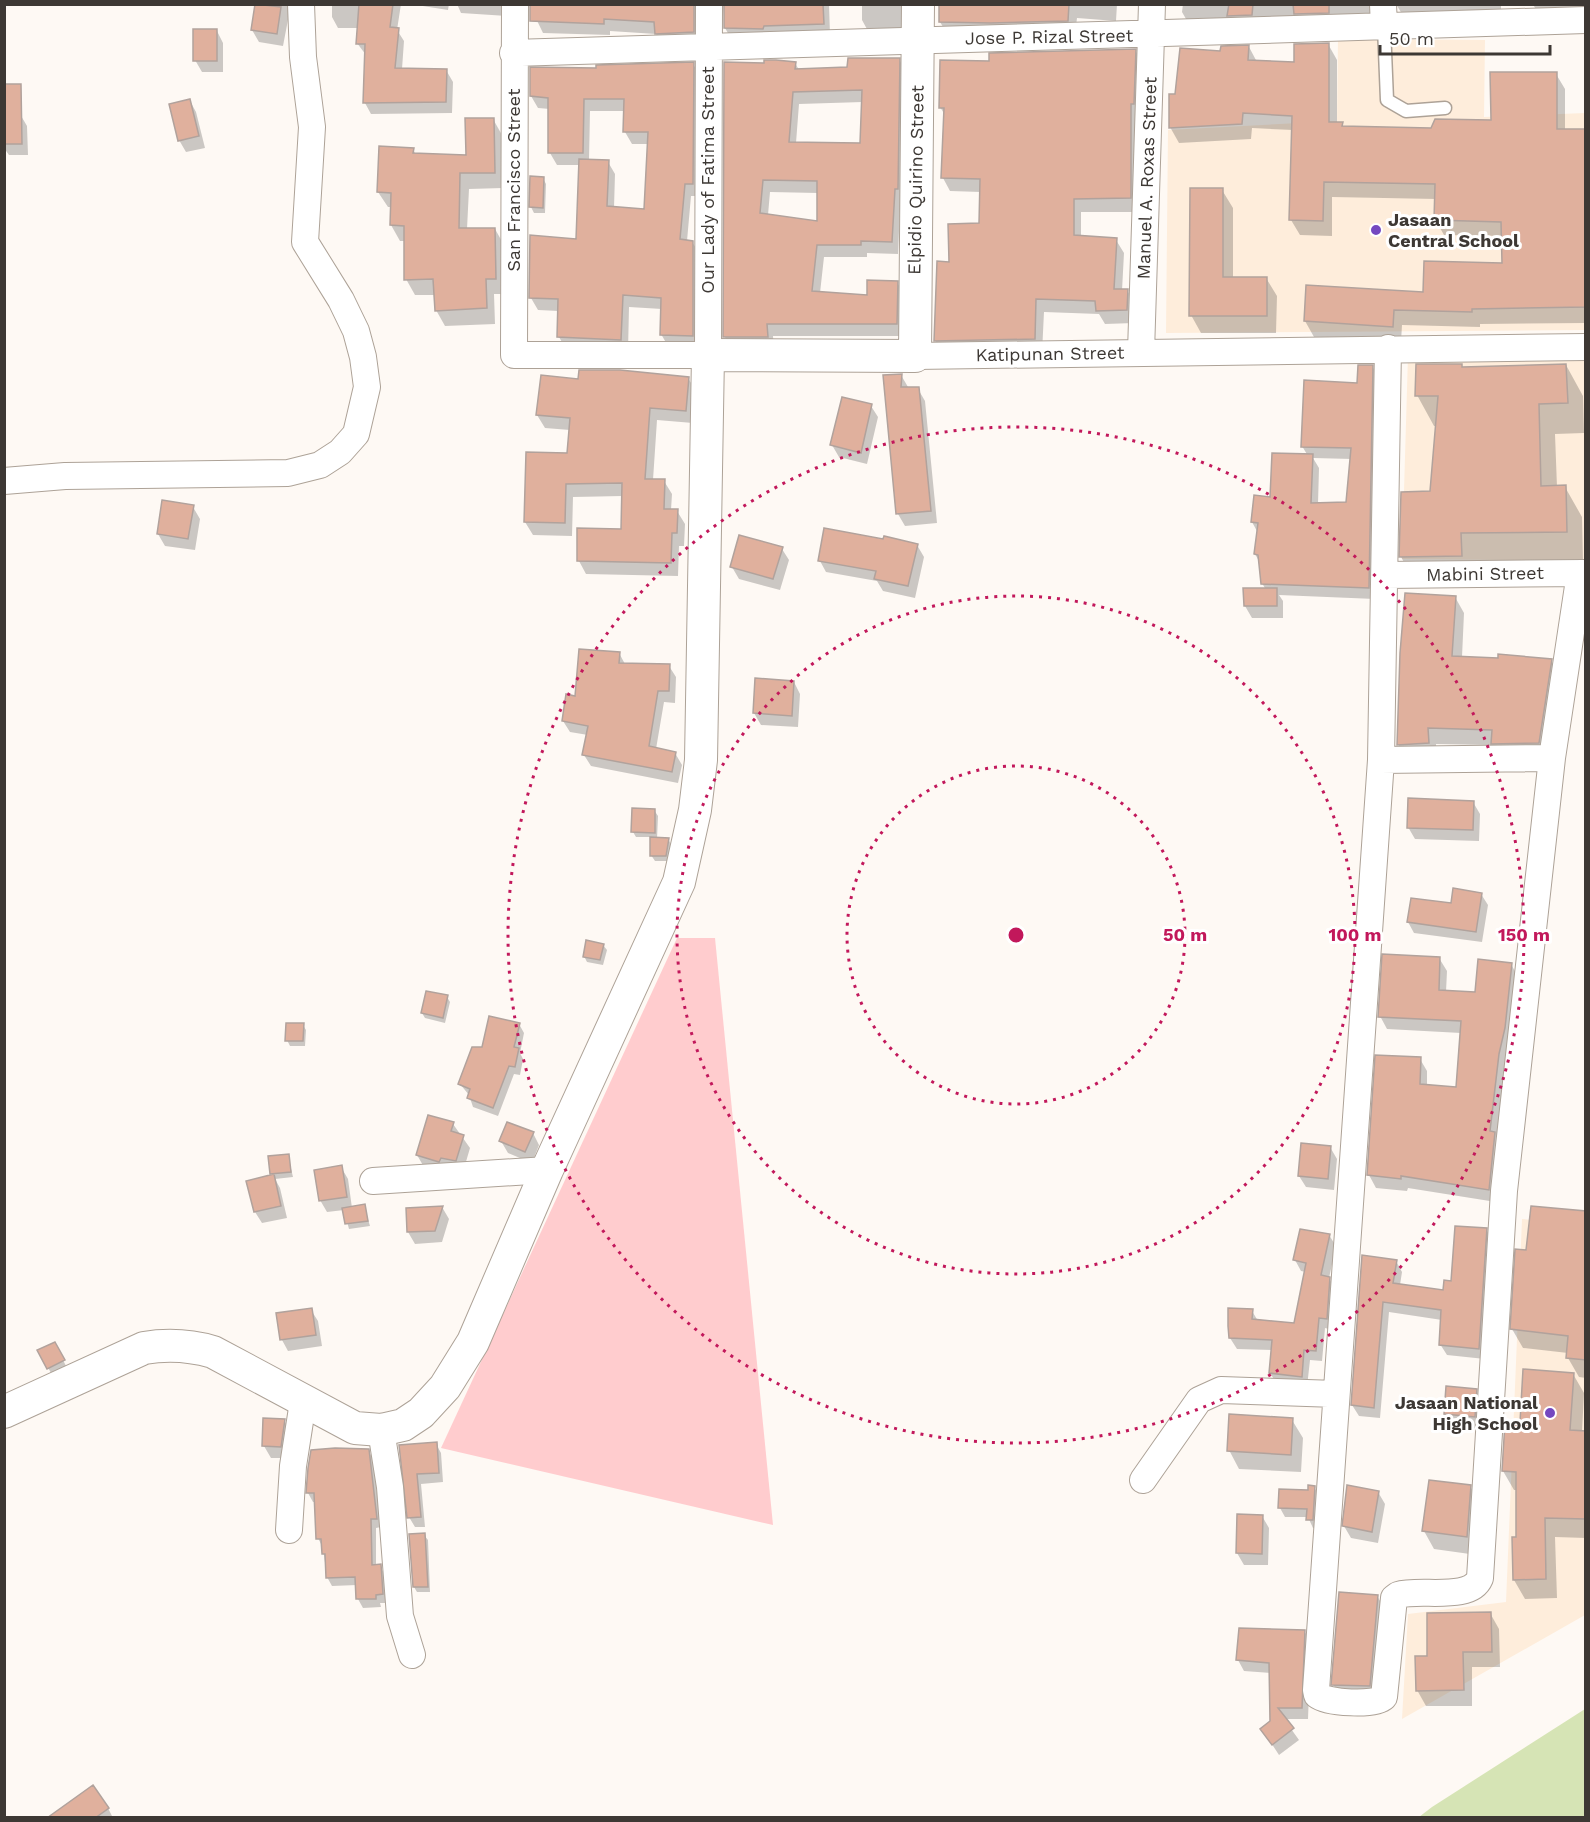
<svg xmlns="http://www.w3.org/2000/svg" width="1590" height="1822" font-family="'Work Sans',sans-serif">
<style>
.built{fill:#feeddb}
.green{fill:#ffccce}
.water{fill:#d6e4b5}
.shadow{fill:#0003;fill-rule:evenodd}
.building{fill:#e0b09d;stroke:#b1a29c;stroke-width:1.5;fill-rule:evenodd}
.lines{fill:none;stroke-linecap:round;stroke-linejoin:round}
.service-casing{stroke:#ada297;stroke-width:15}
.minor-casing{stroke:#ada297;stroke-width:28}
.tertiary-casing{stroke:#ada297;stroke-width:34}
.service{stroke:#fff;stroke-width:12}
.minor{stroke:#fff;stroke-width:26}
.tertiary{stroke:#fff;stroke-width:32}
.ring{fill:none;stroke:#c2185b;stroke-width:3;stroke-dasharray:3 6}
.poi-dot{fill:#7448c0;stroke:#fff;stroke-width:2}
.labels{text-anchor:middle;stroke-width:6;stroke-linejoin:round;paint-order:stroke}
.street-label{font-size:18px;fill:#3d3834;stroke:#fff}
.poi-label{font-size:18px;font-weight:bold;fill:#3d3834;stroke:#fff;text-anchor:start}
.centre{fill:#c2185b;stroke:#fff;stroke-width:3}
.ring-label{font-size:18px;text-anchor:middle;font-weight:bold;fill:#c2185b;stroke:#fff;stroke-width:6;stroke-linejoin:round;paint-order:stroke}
</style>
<rect width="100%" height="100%" fill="#fef9f4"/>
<path class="built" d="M1338,39L1485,40L1484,117L1585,113V330L1166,333L1168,130L1337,121Z
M1408,355L1585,357V561L1402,559Z
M1522,1219L1585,1224V1615L1402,1719L1408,1614L1506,1602Z"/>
<path class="green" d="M677,938H715L773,1525L441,1448Z"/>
<path class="water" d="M1585,1709V1817H1419L1432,1807Z"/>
<path class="shadow" d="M256,4H291L283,46L259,42L252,30Z
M332,4H401L397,30L404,41L402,69L446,70L453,82L452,113L371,114L365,103L366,55L357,43L359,28H338L332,17Z
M410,4H449L448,10Z
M457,4H513L507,16L461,13Z
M529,4H707L700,44L663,45L656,34L610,31V35L543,33Z
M829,4L830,35L732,40L725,28L723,4Z
M862,4H907L906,33L868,31L862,20Z
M940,4H1117L1116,21L1077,18L1075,34L948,35L940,22Z
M1183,4H1385L1376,18L1190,26L1182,12Z
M1396,4H1501V21L1408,24Z
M1533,4H1586V19L1541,20Z
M217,31L223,43V72H202L195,60Z
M1328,44L1337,60V123H1342L1344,128L1432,129L1492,121L1556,74L1565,89V130H1586V323L1480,324V327L1402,325L1401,342L1314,337L1305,321L1425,294L1503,264V236L1444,235L1435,219L1436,199L1332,197V236L1300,235L1291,220L1293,130L1252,128L1251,139L1179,143L1170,127L1176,96L1221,52L1249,47L1257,62L1295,64Z
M1135,50L1143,64L1138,212H1081V237L1116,240L1124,253L1122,291L1127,290L1135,304L1134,323L1105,324L1099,314L1044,312L1042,353L943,354L935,340L950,263L981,225V192L950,191L943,178L945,115L940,107L990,63Z
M899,59L906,72L898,254L867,253V257H824L820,293L868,296L897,282L904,295V336H773L774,349H732L725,337V64L795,63L799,70L849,69ZM863,102L861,144L796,143L799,104ZM770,192L818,193V222L768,215Z
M693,64L700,76V196H691L687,241L692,242L700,254L699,348L668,346L661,334L662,309L629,307L628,352L566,349L559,337V311L538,310L531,298V236L578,241L580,165H557L550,153V109L538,108L531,96L598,69ZM590,111H625V132L632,144H649L646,210L614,208L615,174L608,162L589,161Z
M190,101L196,112L205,148L186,152L179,140Z
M4,114H20L27,126L28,155H9L4,148Z
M493,119L502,135L503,188L469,189L467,229H495L504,245V294H494L495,324L445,326L436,310V295H415L406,279L405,241H400L391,225L392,207H388L378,192L413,149L416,155L467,157Z
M543,178L546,184L545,213H534L531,207Z
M1222,190L1233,208V278H1266L1277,296L1276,333H1201L1191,315Z
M1566,365L1583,396L1584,433L1555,434L1557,487H1565L1582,517L1583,562L1418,587L1401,557L1431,493L1437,426H1434L1417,395L1463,368Z
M1372,366L1379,378L1375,599L1279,595L1283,601V618H1252L1245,606V590H1266L1262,583L1260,563L1255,554L1258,533L1252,522L1308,456L1302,446ZM1313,458L1352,459L1348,504H1318L1319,468Z
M901,375L908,387L918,389L925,401L937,523L905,526L898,514L884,376Z
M688,378L696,391L693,423L657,420L653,480L664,481L672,494L671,510L677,511L685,524L684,546H679L678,576L586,574L579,561V530L622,531L623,496L573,497L572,536L533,535L525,522L569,455L570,430L545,428L537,415L579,381Z
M871,406L878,417L867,464L839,457L832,445Z
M193,507L200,519L195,550L165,546L158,534Z
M917,545L924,557L915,598L883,591L877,581L826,572L820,561Z
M782,549L789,560L780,590L739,579L732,567Z
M1455,597L1464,613L1462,657L1551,660L1560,676L1548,759H1502L1493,745L1436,744L1437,759L1407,760L1398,744Z
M619,653L625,664L669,666L676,677L675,703L664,702L656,749L675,753L682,765L678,783L591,766L584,755L588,735L570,732L563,721L577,698Z
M794,682L800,694L798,727L761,725L754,713Z
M1473,802L1480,814L1479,841L1415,839L1408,827Z
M654,810L658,816L657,839H668L671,844L669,861H655L651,855L652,837H636L633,832Z
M1481,894L1488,905L1482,942L1414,933L1408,922Z
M603,945L607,950L603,965L587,962L584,956Z
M1439,958L1447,971L1446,992L1476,994L1511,964L1518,977L1496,1202L1408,1188L1407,1191L1376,1188L1369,1175L1420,1059L1427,1071V1086L1457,1089L1461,1033L1387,1029L1380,1016Z
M447,997L450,1002L445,1023L425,1018L422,1013Z
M519,1024L524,1033L520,1053L523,1059L520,1075L514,1074L498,1116L473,1107L469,1095L460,1084L483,1049Z
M303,1025L306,1030L305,1046H290L287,1040Z
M453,1124L470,1148L463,1172L424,1167L417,1155Z
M533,1133L539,1145L532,1163L508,1153L501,1141Z
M1330,1147L1337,1159L1334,1190L1306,1187L1299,1176Z
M288,1156L293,1177L275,1179L280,1188L287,1218L262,1223L255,1212L273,1176L271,1173Z
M341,1167L348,1179L352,1208L364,1206L370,1226L349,1229L344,1210L327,1212L320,1200Z
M442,1207L449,1219L442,1242L415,1244L408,1232Z
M1586,1213V1378L1579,1377L1568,1358V1353L1523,1348L1512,1329L1527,1251Z
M1486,1229L1492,1240L1485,1359L1447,1355L1440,1344L1442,1320L1389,1312L1380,1418L1359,1416L1352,1405L1363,1256L1396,1261L1402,1272L1400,1285L1445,1291Z
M1329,1235L1336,1246L1329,1278L1335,1289L1333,1330L1325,1328L1322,1361L1310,1360L1307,1387L1277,1384L1270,1373L1272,1350L1237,1349L1230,1338L1252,1311L1258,1321L1295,1324L1306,1272L1301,1271L1295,1260Z
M311,1310L318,1321L322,1346L288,1351L282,1340Z
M55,1344L66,1366L51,1373L39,1351Z
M1573,1374L1584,1393L1582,1432H1586V1538L1555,1537L1557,1598L1525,1599L1514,1580L1518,1490H1514L1503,1471L1521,1424Z
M1476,1391L1483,1403L1481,1429L1452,1426L1445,1414Z
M284,1420L291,1432L287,1458H271L264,1446Z
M1292,1420L1303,1438L1301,1472L1239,1469L1229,1450Z
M436,1444L441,1453L443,1482L421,1484L425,1527H415L409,1517L400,1446Z
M368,1450L373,1459L381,1527L376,1528V1566H380L385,1575L387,1603H380L381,1607L363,1608L358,1599L357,1585L332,1586L327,1577L323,1548L318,1538L316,1502H313L308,1493L312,1451Z
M1470,1486L1480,1504L1477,1555L1434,1549L1424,1531Z
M1314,1487L1319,1496L1317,1529L1313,1528L1308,1517H1285L1280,1508Z
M1378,1492L1385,1504L1378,1543L1351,1538L1344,1526Z
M1262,1516L1269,1528L1268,1565H1244L1237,1553Z
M424,1535L428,1540L430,1592H417L414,1587Z
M1377,1596L1388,1614L1380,1704L1343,1702L1333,1684Z
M1490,1613L1499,1629L1500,1667H1472V1706H1426L1417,1690Z
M1304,1631L1311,1642L1308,1719H1284L1299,1740L1279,1755L1262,1729L1271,1722V1673L1244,1671L1238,1660Z
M108,1808L113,1818H49Z"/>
<path class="building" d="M255,4L281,7L277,34L251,30Z
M359,4H393L390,27L399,28L395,68L447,69L446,102L363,103L365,44H356Z
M530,4H694V32L655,34L654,22L604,19V24L530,21Z
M724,4H823L824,24L764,26L763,29L724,28Z
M939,4H1069L1068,21L990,23L939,22Z
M1229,4H1253L1252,15L1227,16Z
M1293,4H1329V13L1294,14Z
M193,29H217V61H193Z
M1329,43V122H1343L1342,126L1431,128L1435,119L1491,120L1490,72H1557V129H1586V307L1472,309V312L1394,310L1393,327L1304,321L1306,285L1423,292L1424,261L1502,263L1501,222L1434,220L1435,184L1324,182L1323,221L1289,220L1292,116L1243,113L1242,124L1169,128V94H1175L1180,48L1220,51L1221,46L1249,45L1248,60L1294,62V44Z
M1136,49L1134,104H1131V198L1074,199V235L1117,238L1114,289H1128L1127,310L1096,311L1095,301L1036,299L1035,339L934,341L937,261L949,262L948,224L979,223L980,179L941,178L944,108H939L940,60L989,61V53Z
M848,58H900L898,189H895L892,242L861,241V245H817L812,291L867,295V280L898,281L897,324H767L768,337H723L724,62L764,63V60H776L796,62L795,69L847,67ZM862,90L860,143L789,142L793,92ZM763,180L817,181V221L760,213Z
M694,62L693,184H685L680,239L693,241V336L660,335L661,298L623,295L621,340L557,337L558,299L529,298L530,235L576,239L579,159L609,160L607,206L644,209L648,132H623L624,99H584L583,153H548V98L530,96V67L596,68V65Z
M4,84H21L22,144H4Z
M190,99L199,136L178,141L169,104Z
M465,118H494L495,173H460L459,228H495L496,279H486L487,308L435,311L433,279L404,280V226L390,225L391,193L377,192L379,146L414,148L413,153L466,155Z
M530,176L544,177L543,208L529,207Z
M1190,188H1223V277H1267V316H1189Z
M1416,364H1462V367L1566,364L1568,403L1539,404L1541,486L1566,485L1567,532L1461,533L1462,556L1399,557L1401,492L1430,491L1438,396H1415Z
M1358,365H1373L1369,588L1261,584L1258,555L1254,554L1258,523L1251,522L1254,495L1270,497L1272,453L1313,454L1311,503L1346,502L1351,448L1301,447L1304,380L1357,383Z
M579,370H620L689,377L686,411L650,408L645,479H665L664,509H678L677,533H672L671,563L577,561V528L621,529L622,483L566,484L565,523L524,522L526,452L567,453L570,418L536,415L541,375L578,379Z
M902,374L901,387H919L931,511L896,514L883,375Z
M842,397L872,404L861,453L830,445Z
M162,500L194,505L188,539L157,534Z
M824,528L883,539L884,536L918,544L908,586L874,579L876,571L818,561Z
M739,535L783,547L773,579L730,567Z
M1243,588H1277V606H1244Z
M1405,593L1456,596L1452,656L1498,658V654L1552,659L1539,743L1491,744L1492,730L1428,728L1429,743L1397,745L1400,653Z
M579,649L620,652L619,663L670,664L669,691H658L649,746L676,752L672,772L582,755L588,726L562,721L566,694L575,696Z
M755,678L794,681L792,716L753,713Z
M1408,798L1474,801L1473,830L1407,828Z
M632,808L655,809V833L631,832Z
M650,837L669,838L666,856H650Z
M1453,888L1482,893L1476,932L1407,922L1411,898L1451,903Z
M586,940L604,944L600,960L583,957Z
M1382,954L1440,957L1439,990L1475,992L1478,959L1512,963L1505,1028L1499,1054L1490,1131L1495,1132L1489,1190L1401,1176V1179L1367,1175L1375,1055L1421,1057L1420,1084L1456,1087L1461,1021L1378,1017Z
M426,991L448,995L443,1018L421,1013Z
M489,1016L520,1023L514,1047L519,1048L515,1067L509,1066L493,1108L467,1098L470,1089L458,1084L472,1047H482Z
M286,1023H304L303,1041H285Z
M428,1115L454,1122L451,1131L464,1135L456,1161L441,1158L439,1162L416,1155Z
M507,1122L534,1132L525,1152L499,1141Z
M1301,1143L1331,1146L1328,1179L1298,1176Z
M289,1154L291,1172L270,1174L268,1156Z
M342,1165L347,1197L319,1201L314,1170Z
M274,1174L281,1206L254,1212L246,1181Z
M365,1204L368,1221L345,1224L342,1208Z
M443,1206L435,1231L407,1232L406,1208Z
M1531,1206L1586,1211V1360L1566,1358L1568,1336L1510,1329L1515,1249L1526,1250Z
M1455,1226L1487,1228L1479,1349L1439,1345L1441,1310L1383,1302L1374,1408L1351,1405L1362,1255L1397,1260L1393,1283L1443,1290L1444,1280L1451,1281Z
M1300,1229L1330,1234L1321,1275L1330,1277L1327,1319L1319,1318L1316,1351L1304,1350L1302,1377L1269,1373L1272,1340L1229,1338L1228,1326V1308L1253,1309L1252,1319L1294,1323L1306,1263L1293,1260Z
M312,1308L316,1335L280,1340L276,1313Z
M55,1342L65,1360L47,1369L37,1350Z
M1523,1369L1574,1373L1570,1430L1586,1431V1519L1545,1518L1546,1579L1513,1580L1512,1537H1516V1472L1502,1471L1505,1422H1520Z
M1446,1386L1477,1389L1475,1417L1444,1414Z
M1229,1414L1293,1418L1291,1455L1227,1451Z
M263,1418L285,1419L281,1447L262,1446Z
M437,1442L439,1473L417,1474L421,1517L407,1518L399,1445Z
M335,1448L369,1449L377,1519H371L372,1565L381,1564L383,1594L376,1595V1599H356L355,1577L326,1578L325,1554H322L321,1539H316L314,1493H306L308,1468L311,1450Z
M1429,1480L1471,1485L1467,1537L1422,1531Z
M1308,1485L1315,1486L1313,1520H1306L1307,1509L1278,1508L1279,1489L1308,1490Z
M1347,1485L1379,1491L1372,1532L1342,1526Z
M1237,1514L1263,1515L1262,1554L1236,1553Z
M425,1533L428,1587H413L409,1534Z
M1339,1592L1378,1595L1370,1686L1331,1685Z
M1491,1612L1492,1652H1463L1464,1690L1416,1691L1415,1656H1427V1613Z
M1239,1628L1305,1630L1302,1708H1278L1294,1728L1272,1745L1260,1729L1270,1721L1269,1663L1236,1660Z
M93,1785L109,1808L95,1818H47Z"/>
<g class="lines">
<defs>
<path id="service" d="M1384,27L1387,100L1406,111L1445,108"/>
<path id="minor" d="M515,4L514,355H708L709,4
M1383,4L1384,27
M513,53L1586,20
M1388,348L1381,760L1316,1690L1317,1695C1327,1703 1375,1706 1384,1697L1394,1598L1398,1595C1420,1588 1470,1602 1480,1578L1504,1191L1552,758L1580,573
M1141,352L1152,4
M915,356L1586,347
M4,481L65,476L288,473L320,465L340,452L356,434L367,387L363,357L356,331L341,300L305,242L312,127L303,57L301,4
M1385,575L1586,573
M1381,760L1552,758
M373,1181L547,1170
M381,1430L390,1487L400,1616L412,1655
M1143,1480L1199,1400L1221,1390L1336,1394
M289,1530L293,1466L303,1402"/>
<path id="tertiary" d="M4,1412L144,1348C168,1344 189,1345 213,1352L355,1428L381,1430L403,1425L421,1413L445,1387L473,1342L547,1170L679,882L695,810L701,760L708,355L915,356L918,4"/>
</defs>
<use href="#service" class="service-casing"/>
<use href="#minor" class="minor-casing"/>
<use href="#tertiary" class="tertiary-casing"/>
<use href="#service" class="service"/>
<use href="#minor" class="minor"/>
<use href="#tertiary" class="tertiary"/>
</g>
<g class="ring">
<circle cx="1016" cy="935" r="169"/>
<circle cx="1016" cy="935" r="339"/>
<circle cx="1016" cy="935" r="508"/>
</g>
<g class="poi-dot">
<circle cx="1376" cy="230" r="6"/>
<circle cx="1550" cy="1413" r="6"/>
</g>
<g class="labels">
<g class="street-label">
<text transform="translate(1049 37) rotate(-1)" y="6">Jose P. Rizal Street</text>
<text transform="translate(1147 178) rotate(-88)" y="6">Manuel A. Roxas Street</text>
<text transform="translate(514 180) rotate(-90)" y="6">San Francisco Street</text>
<text transform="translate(708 180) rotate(-90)" y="6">Our Lady of Fatima Street</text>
<text transform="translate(916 180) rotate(-89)" y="6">Elpidio Quirino Street</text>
<text transform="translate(1050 354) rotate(-1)" y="6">Katipunan Street</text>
<text transform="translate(1485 574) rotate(-1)" y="6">Mabini Street</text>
</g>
<g class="poi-label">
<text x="1388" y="226">Jasaan<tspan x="1388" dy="21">Central School</tspan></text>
<text x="1538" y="1409" text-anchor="end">Jasaan National<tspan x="1538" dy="21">High School</tspan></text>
</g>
</g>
<circle cx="1016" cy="935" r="9" class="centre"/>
<g class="ring-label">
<text x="1185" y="941">50 m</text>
<text x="1355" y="941">100 m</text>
<text x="1524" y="941">150 m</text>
</g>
<rect width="1590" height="1822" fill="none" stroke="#3d3834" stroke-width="12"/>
<path d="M1380 45v9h170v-9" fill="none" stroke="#3d3834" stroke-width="3"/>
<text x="1389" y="45" font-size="18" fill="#3d3834" stroke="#ffffff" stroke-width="4.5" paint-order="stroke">50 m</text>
</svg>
